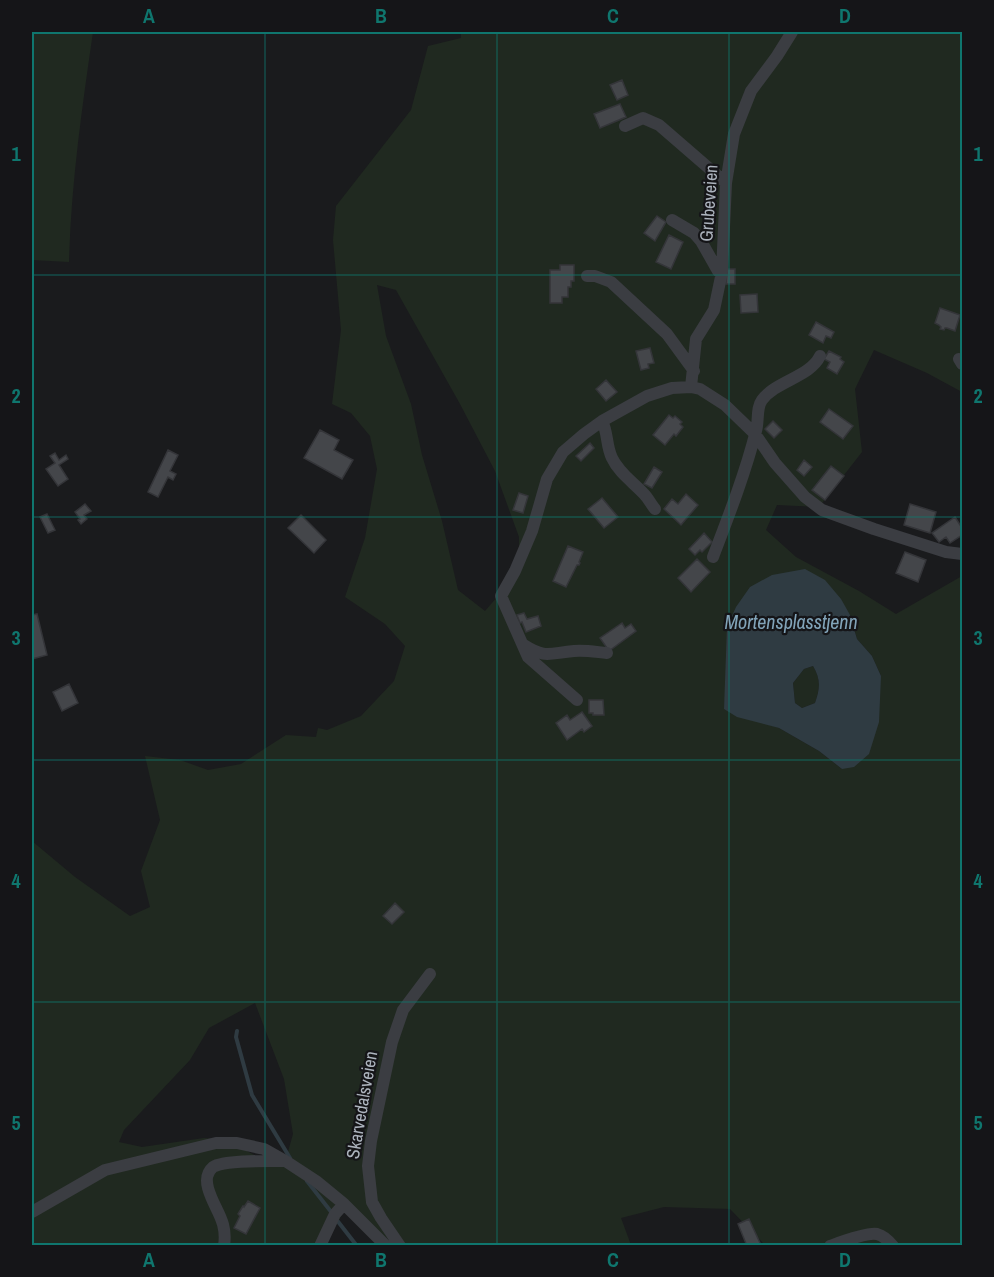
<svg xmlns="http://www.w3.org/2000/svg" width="994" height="1277" font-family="'Archivo Narrow',sans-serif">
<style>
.green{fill:#202920;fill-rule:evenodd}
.water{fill:#2f3b42;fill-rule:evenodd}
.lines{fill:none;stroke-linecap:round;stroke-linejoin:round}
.stream{stroke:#2f3b42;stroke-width:4}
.building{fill:#44464a;stroke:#343539;stroke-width:1.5}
.minor{stroke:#3b3d42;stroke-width:12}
.grid{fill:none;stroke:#0f766e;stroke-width:1.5;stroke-opacity:0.55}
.labels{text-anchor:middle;stroke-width:4.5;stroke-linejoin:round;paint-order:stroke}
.street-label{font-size:18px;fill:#acb3bd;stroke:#151518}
.water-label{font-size:20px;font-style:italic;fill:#82a4b9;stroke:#151518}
.neatline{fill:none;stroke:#0f766e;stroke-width:2}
.grid-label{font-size:20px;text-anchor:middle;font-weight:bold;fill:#0f766e}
</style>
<rect width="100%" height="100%" fill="#1a1b1d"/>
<path class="green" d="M32,32H93C82,108 71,184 69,262L32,260Z
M461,32H962V392L927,373L874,350L855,389L862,452L819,507L777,505L766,530L796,557L859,591L896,614L962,576V1245H765L730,1209L664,1207L621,1218L631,1245H387L345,1209L325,1245H32V841L75,877L130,916L150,907L141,871L160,820L145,756L180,760L208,770L241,764L286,735L316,737L318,728L327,730L361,716L394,681L405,646L385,624L345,597L365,538L377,469L370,436L351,413L332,404L341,330L333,240L336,206L411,110L428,46L461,38ZM377,285L396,290L460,404L495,471L519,537V572L485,611L458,590L442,521L422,455L411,404L386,336ZM850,615L857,639L872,656L881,676L842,769L819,751L779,728L724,709L726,689ZM255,1003L284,1079L293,1134L286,1159L256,1156L227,1140L204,1138L142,1147L119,1142L124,1130L190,1060L209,1028Z
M813,666C821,679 820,689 815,703L802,708L795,703L793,683L804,669Z"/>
<path class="water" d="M805,569L825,580L841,599L850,615L857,639L872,656L881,676L879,722L869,754L854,767L842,769L819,751L779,728L737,717L724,709L727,627L736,607L750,587L772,575ZM813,666C821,679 820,689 815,703L802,708L795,703L793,683L804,669Z"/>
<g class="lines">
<path class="stream" d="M237,1031L236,1037L252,1095L290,1158
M307,1181L332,1213
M336,1219L357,1246"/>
</g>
<path class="building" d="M622,80L628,95L617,100L610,85Z
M620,104L626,117L600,128L594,114Z
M657,216L666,222L655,241L644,233Z
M669,235L683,242L671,269L656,262Z
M560,265H574V281H571V287H568V297H562V303H550V270H560Z
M727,269H735V284H726Z
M757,294L758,312L741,313L740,295Z
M940,308L960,315L955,331L947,328H945L944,330L940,329L941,327L939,325L935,323Z
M816,322L834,332L831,338L826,336L823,343L809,335Z
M650,348L654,363L648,364L649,368L641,370L636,351Z
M829,351L841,357L840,359L844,362L837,374L827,368L830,362L824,359Z
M606,380L617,392L606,401L596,389Z
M829,409L853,426L843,439L820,422Z
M669,415L673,418L675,416L682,422L680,424L683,427L676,436L674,434L665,445L653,435Z
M773,421L782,430L774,438L765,429Z
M320,430L339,440L334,450L353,460L342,479L304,458Z
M590,443L594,448L581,461L576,456Z
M168,450L178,455L170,471L176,474L173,480L168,477L158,497L148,492Z
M55,453L59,460L66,455L68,459L59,465L68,479L58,486L46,469L55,463L50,456Z
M804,460L812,467L804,476L797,470Z
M831,466L844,476L825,500L812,490Z
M654,467L662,472L652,488L644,484Z
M519,493L528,496L523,513L513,510Z
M686,494L698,505L681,525L664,509L672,499L678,504Z
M602,498L618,517L604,528L588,509Z
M85,504L91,511L84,515L87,519L81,524L78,520L80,519L75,512Z
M910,504L936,512L930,533L904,525Z
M47,514L55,530L48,533L40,517Z
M301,515L326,540L314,553L288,528Z
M955,517L962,528V535L950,543L946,537L939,542L932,533Z
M704,533L712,542L702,552L700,550L695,555L689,549Z
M568,546L583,552L579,562L580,563L579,565H577L566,587L553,581Z
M905,552L926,560L918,582L896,573Z
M697,559L710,572L691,592L678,578Z
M524,613L527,619L538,616L541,626L526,632L522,622L520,623L517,615Z
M37,614L47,655L32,659V615Z
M622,623L625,628L631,624L636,631L609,651L600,638Z
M69,684L78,703L62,711L53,692Z
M589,700H603L604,715H593V713H589Z
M582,712L592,726L584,732L582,729L567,740L556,723L567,715L570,720Z
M395,903L404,912L392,924L383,916Z
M248,1201L260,1208L246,1234L234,1228L240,1216L238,1214L243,1206L244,1207Z
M749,1219L760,1243L754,1246H747L738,1224Z"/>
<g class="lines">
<path class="minor" d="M625,126L643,118L659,125L726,183
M672,220L694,233L701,241L718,271L722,272
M587,276H595L611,282L667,334L694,371
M959,359L962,364
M691,387L696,339L714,310L722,272L726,183L734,134L751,91L777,56L792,32
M602,421C608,432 606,446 612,458C619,473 633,482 644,494C648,498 651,504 655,509
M713,557C729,515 745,474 756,431C759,421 756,408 762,400C776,381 810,377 820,356
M524,645C546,659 549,653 574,651C585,650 596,652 607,653
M577,700L528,657L501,596L515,571L532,531L547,479L563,452L584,434L602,421L647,396L672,388L691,387L700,389L725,405L755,434L775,463L805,497L822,510L874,529L946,552L962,554
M32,1212L105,1170L216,1143H237L264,1149L287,1162L316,1181L344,1204L386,1246
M224,1246C228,1220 214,1210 208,1188C206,1180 206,1173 213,1167C224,1160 268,1161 283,1161
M320,1246L335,1214L344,1204
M400,1246L381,1218L372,1202L368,1166L371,1141L392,1042L403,1010L430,974
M830,1246C841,1242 867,1232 877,1234C884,1236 889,1241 893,1246"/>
</g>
<path class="grid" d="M265,32V1246M497,32V1246M729,32V1246M32,275H962M32,517H962M32,760H962M32,1002H962"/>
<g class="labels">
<g class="street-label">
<text transform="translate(709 203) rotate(-86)" y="6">Grubeveien</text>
<text transform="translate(362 1105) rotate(-80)" y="6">Skarvedalsveien</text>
</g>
<g class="water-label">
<text x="791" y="629">Mortensplasstjenn</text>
</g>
</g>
<rect width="994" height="1277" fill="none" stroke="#151518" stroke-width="66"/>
<rect x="33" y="33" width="928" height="1211" class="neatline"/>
<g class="grid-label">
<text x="149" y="23">A</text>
<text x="381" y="23">B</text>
<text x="613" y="23">C</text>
<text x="845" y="23">D</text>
<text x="16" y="161">1</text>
<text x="978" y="161">1</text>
<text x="16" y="403">2</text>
<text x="978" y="403">2</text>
<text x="16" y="645">3</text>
<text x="978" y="645">3</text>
<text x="16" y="888">4</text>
<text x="978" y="888">4</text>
<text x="16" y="1130">5</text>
<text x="978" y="1130">5</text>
<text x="149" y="1267">A</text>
<text x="381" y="1267">B</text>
<text x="613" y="1267">C</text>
<text x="845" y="1267">D</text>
</g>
</svg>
